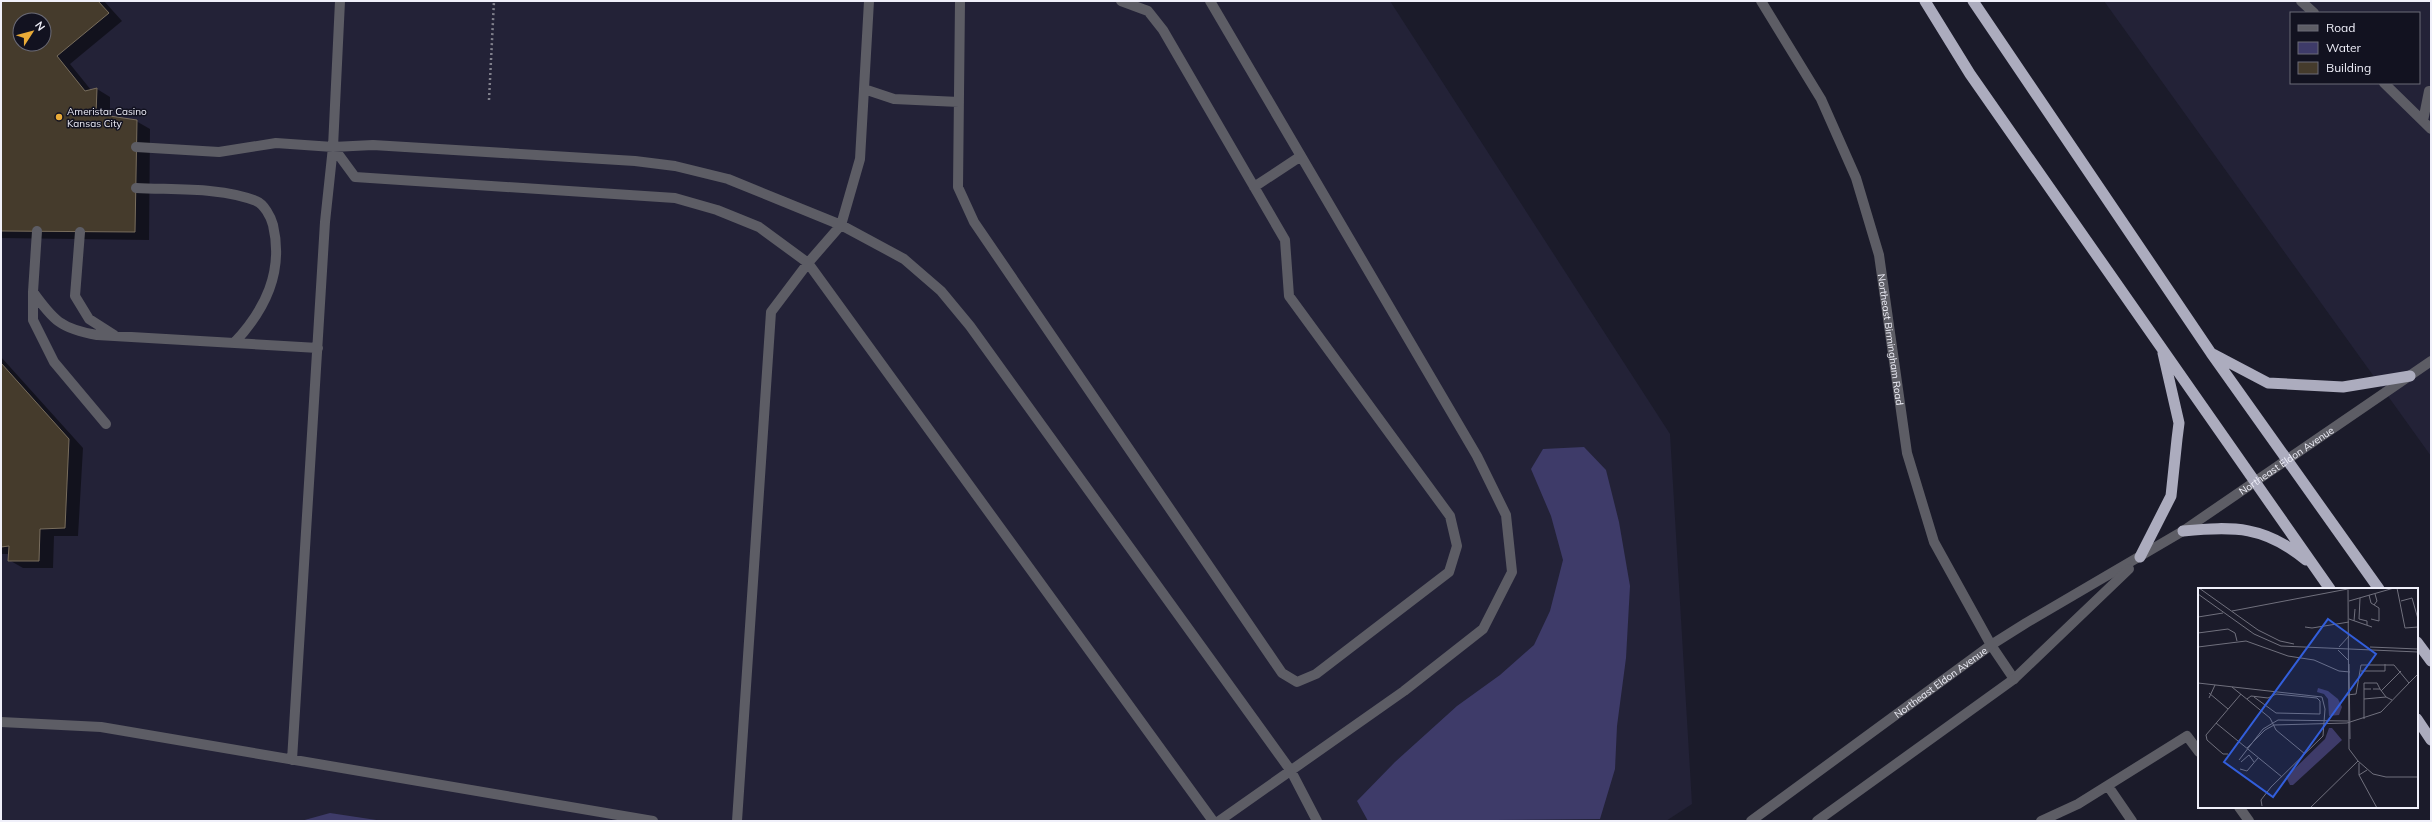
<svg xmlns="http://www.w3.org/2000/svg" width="2432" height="822" font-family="Mulish,sans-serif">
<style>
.built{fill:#232237;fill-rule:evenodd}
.water{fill:#3e3b69}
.shadow{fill:#0007;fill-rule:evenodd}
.building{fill:#453b2c;stroke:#786d5d;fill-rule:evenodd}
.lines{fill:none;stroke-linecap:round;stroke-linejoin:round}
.path{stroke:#80808c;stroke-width:2.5;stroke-dasharray:2 3;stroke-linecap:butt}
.service{stroke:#5d5d65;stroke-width:10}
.minor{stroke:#5d5d65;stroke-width:10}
.trunk{stroke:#acacbe;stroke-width:11}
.poi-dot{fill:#e9ab38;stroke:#121220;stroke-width:1.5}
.labels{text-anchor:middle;stroke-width:3;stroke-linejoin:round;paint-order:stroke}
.poi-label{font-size:10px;fill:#f0f0fa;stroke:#121220;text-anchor:start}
.street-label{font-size:10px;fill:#f0f0fa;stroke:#121220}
.inset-road{fill:none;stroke:#70707d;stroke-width:1}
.view{fill:#325edb;fill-opacity:0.15;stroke:#325edb;stroke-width:2}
.inset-edge{fill:none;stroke:#f0f0fa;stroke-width:2}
</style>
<rect width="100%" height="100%" fill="#1b1b2a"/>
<path class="built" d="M1,1H1390L1670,434L1692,804L1666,821H1ZM20,20H44V44H20Z
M2104,1H2431V456ZM2291,13H2419V83H2291Z"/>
<path class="water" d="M1584,447L1606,470L1619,522L1630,586L1626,658L1617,726L1615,769L1600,819L1368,821L1357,801L1395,762L1457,706L1500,675L1534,645L1550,611L1563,560L1551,516L1531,469L1543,449Z
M330,813L383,821H301Z"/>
<path class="shadow" d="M1,1H104L122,21L70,64L91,90L97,89L110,97V117L136,121L150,129L149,240L1,238ZM20,20H44V44H20Z
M1,357L83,448L78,536H54L53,568H23L9,560L10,554H1Z"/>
<path class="building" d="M1,1H98L109,13L57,56L85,91L97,88L96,114L137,120L135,232L1,231ZM20,20H44V44H20Z
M1,363L69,439L65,528L40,529L39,561H8L9,546L1,547Z"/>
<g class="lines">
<path class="path" d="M489,100L494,1"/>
<path class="service" d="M960,1L958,187L974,222L1282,673L1297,682L1316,674L1449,572L1457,546L1450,516L1289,296L1285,240L1163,30L1148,11L1121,1
M1210,1L1477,456L1506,515L1512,572L1483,629L1404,691L1219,821
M2301,1L2314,13
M2384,83L2431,129
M864,89L894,99L959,102
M2423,121L2429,91
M136,147L219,152L276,143L333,147L373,145L635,161L675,166L728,179L841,225L904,259L941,291L970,326L1291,771L1317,821
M333,147L355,177L675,198L717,210L759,227L808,263L1213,821
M1254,187L1301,156
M136,188C173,190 222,187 256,201C264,204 271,217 273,225C284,272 265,310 234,343
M37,231L33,292C53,320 61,329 97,335L318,348
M80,232L75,296L89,319L114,335
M33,292V320L54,362L106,424
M1,722L101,727L653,821
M292,760L325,222L333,147L340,1
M2108,786L2132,821
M2239,807L2249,821
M737,821L771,312L808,263L841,225L860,159L869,1
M2041,821L2078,804L2187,736L2199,752"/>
<g class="minor">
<path id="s1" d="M1761,1L1821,99L1856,178L1879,255L1907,453L1934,542L1991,645L2014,679"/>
<path id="s2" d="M1751,821L1991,645L2026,623L2183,531L2431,361"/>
<path d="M1817,821L2014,679L2129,569"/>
</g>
<path class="trunk" d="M1925,1L1970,74L2330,589
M1973,1L2211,353L2379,589
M2213,354L2268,383L2343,387L2410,376
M2183,531C2234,526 2265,526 2306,560
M2140,557L2171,496L2177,439L2179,423L2163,353
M2417,642L2431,661
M2417,719L2431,740"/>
</g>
<circle class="poi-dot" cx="59" cy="117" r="4"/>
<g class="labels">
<g class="poi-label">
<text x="67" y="115">Ameristar Casino<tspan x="67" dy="12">Kansas City</tspan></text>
</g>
<g class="street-label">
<text dy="4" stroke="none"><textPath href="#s1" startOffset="367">Northeast Birmingham Road</textPath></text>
<text dy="4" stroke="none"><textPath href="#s2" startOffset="646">Northeast Eldon Avenue</textPath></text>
<text dy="4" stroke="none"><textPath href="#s2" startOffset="235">Northeast Eldon Avenue</textPath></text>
</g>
</g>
<g transform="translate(2198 588)">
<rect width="220" height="220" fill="#1b1b2a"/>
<path d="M120,100L130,103L140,111L144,119L141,127L131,128L130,111L126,106L119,104ZM131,140H134L144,152L95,197H92L88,189L127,151Z" fill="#3e3b69"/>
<path class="inset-road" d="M1,0L60,42L82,53L96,56M199,0L207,40L220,39M150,2L151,161L160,173L175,186L188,189H220M0,6L56,46L83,58L220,64M171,7L173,15L181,20V33L173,31M162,10L161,31L169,33V37M151,13L196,0M203,13L214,10L220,31M176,17L179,13L177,6M34,23L155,0M0,29L25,25M151,31L174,39M156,33L157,21M107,39L114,40L151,34M0,45L30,41L37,45L39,53M0,59L48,53L90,68L116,72L141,83L152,84M141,59L151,48M172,59L220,61M140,62L150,72M151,76L152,151M163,83H187V76M0,95L124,109L127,121L125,148L73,199L63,212L64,218M211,95L220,86M34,99L72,130L78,142L107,166M166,101V95H179L182,101M175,101H182L188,109M183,103L203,83M11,105L30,121M11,110L17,97M49,111L53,108L70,110L78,106L119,110L122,113V126L78,125L56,109M166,111V101H173M166,131V111L188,109L194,112M18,135L84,189M49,160L67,142L76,137L149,135L183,124L211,95L196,77H163L158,106L149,107M30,166H25L9,152L8,147L43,106M41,172L65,141L80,132L150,133M43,174L51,167L56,174M161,175V187L169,182M42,181L49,183L60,170M161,187L179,220M112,220L160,173"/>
<path class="view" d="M130,31L178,66L75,209L26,174Z"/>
<rect width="220" height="220" class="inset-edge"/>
</g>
<rect width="2432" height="822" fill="none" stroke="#f0f0fa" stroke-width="4"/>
<rect x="2290" y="12" width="130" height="72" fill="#121220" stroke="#6b6b77"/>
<rect x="2298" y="25" width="20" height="6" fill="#5d5d65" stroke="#6b6b77"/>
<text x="2326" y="32" font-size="12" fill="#f0f0fa">Road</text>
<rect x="2298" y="42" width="20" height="12" fill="#3e3b69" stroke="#6b6b77"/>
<text x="2326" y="52" font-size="12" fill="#f0f0fa">Water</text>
<rect x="2298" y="62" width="20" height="12" fill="#453b2c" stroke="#6b6b77"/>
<text x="2326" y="72" font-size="12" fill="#f0f0fa">Building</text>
<g transform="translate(32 32) rotate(54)"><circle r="19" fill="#121220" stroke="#6b6b77"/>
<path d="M0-3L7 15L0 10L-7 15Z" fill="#e9ab38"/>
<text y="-6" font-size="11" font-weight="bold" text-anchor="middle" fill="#f0f0fa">N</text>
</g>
</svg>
